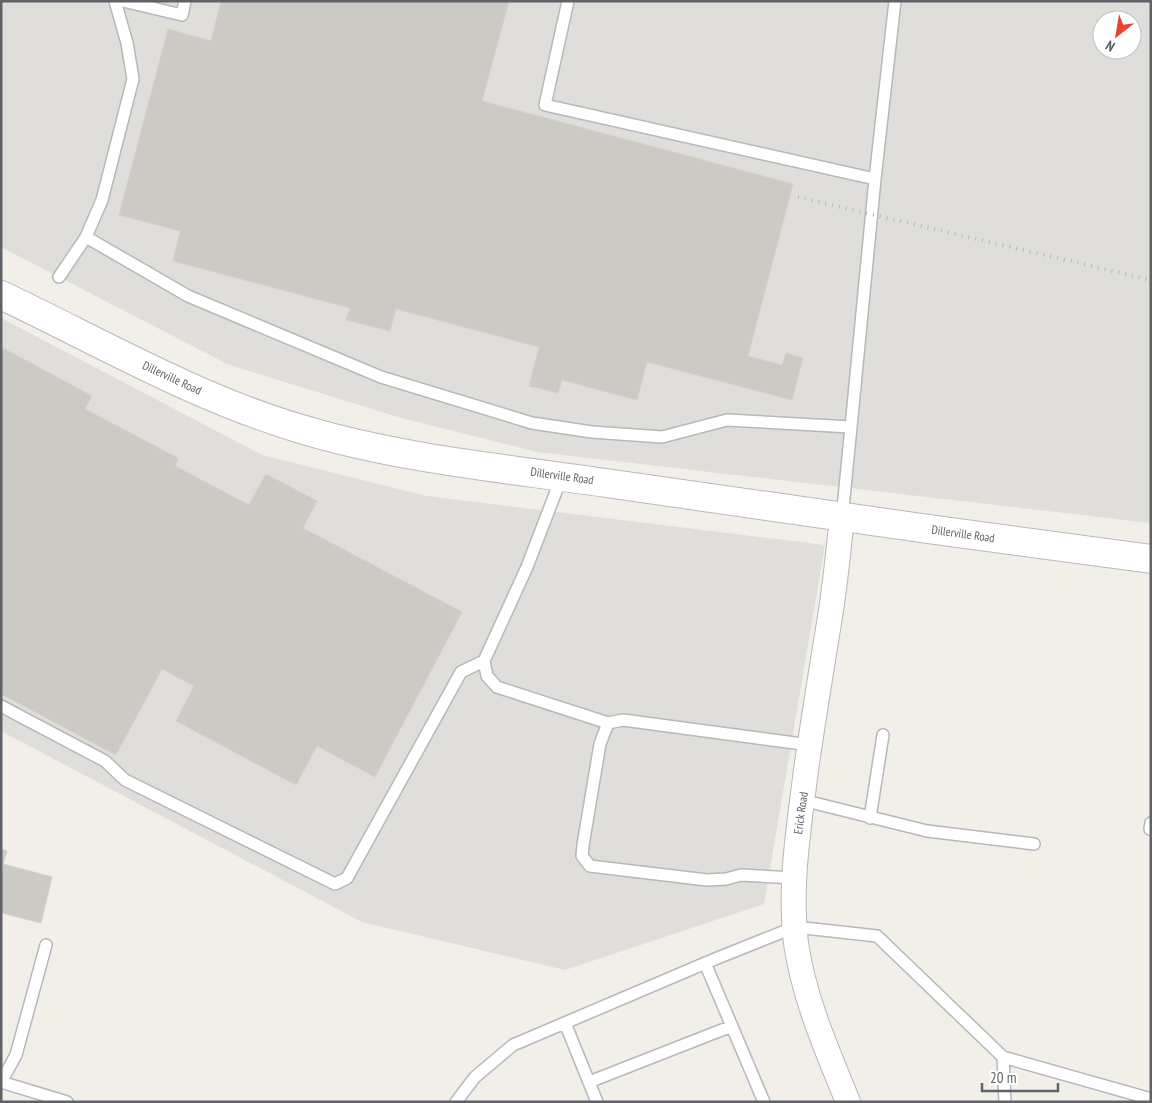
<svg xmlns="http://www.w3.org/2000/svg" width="1152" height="1103" font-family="'PT Sans Narrow',sans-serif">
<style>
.industrial{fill:#e0deda;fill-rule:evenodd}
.building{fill:#cccac5;stroke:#d6d1c6}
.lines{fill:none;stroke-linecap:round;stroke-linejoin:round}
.service-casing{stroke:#b5b8bc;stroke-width:14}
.minor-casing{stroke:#b5b8bc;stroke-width:26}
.secondary-casing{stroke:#b6babf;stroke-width:30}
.service{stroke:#fff;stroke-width:11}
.minor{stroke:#fff;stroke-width:24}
.secondary{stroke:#fff;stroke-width:28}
.rail{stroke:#b6b7b8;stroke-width:4;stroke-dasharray:1 6;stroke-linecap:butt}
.labels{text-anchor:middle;stroke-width:4;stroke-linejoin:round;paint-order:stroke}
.street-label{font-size:12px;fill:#5f6368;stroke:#fff}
</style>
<rect width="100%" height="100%" fill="#f1efe8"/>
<path class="industrial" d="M1,1H1151V523L537,452L401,418L227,364L1,247ZM1102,20H1132V50H1102Z
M1,318L262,455L427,496L825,545L764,904L565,970L362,922L1,731Z"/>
<path class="building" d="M221,1H509L482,101L793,184L748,356L782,365L786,353L803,358L792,400L647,362L637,400L562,380L558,393L529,386L539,347L396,309L390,331L346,320L350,308L173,261L180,231L119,215L168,29L211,41Z
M1,347L92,396L85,409L178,458L175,466L249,505L266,474L317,501L303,528L462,612L375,777L317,746L296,785L176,721L194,686L162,669L116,755L1,694Z
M1,849L7,851L3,864L52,877L41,923L2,913L1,918Z"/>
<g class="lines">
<defs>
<path id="service" d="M123,1L182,15L185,1
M568,1L545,105L875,179L895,1
M86,237L102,200L133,79L127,43L115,1
M59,277L86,237L188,296L381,377L532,423L592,432L662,437L727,420L851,427L842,518
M851,427L875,179
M562,476L527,567L484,661L487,676L497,687L608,723
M1,706L105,761L125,780L335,884L347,878L461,672L484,661
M802,800L927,831L1034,844
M870,818L883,735
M1150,829L1151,823
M794,878L741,875L726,879L707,880L590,866L582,856L583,845L600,744L608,723L623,720L810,745
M705,963L764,1102
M565,1023L597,1102
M1003,1057L1151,1099
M1,1082L16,1055L46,945
M1,1082L67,1102
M589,1082L732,1026
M456,1102L475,1077L513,1045L715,959L795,927L877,936L1003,1057L1005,1102"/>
<path id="minor" d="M842,518C838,553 835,588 829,623C821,672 813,721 806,770C799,827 789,885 796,943C804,999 827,1050 848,1102"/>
<path id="secondary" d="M1,295C100,342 196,398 301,429C400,459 504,468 606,483C788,510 969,535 1151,559"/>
</defs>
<use href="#service" class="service-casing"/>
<use href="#minor" class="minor-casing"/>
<use href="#secondary" class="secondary-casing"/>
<use href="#service" class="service"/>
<use href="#minor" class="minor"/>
<use href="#secondary" class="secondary"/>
<path class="rail" d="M798,197L1151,280"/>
</g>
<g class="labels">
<g class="street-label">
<text transform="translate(172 378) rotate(25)" y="4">Dillerville Road</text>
<text transform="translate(562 476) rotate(8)" y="4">Dillerville Road</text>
<text transform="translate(963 534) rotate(8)" y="4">Dillerville Road</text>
<text transform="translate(801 813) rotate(-82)" y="4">Erick Road</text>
</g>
</g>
<rect width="1152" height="1103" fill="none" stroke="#5f6368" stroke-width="5"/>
<g transform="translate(1117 35) rotate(211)"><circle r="24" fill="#ffffff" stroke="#bfc1c3"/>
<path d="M0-4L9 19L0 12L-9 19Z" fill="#ea4335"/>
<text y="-8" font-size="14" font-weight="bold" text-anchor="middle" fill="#5f6368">N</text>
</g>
<path d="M982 1083v8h76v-8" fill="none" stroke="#5f6368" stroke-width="2.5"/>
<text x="990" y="1083" font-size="15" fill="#5f6368" stroke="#ffffff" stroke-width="4" paint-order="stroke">20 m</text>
</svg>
